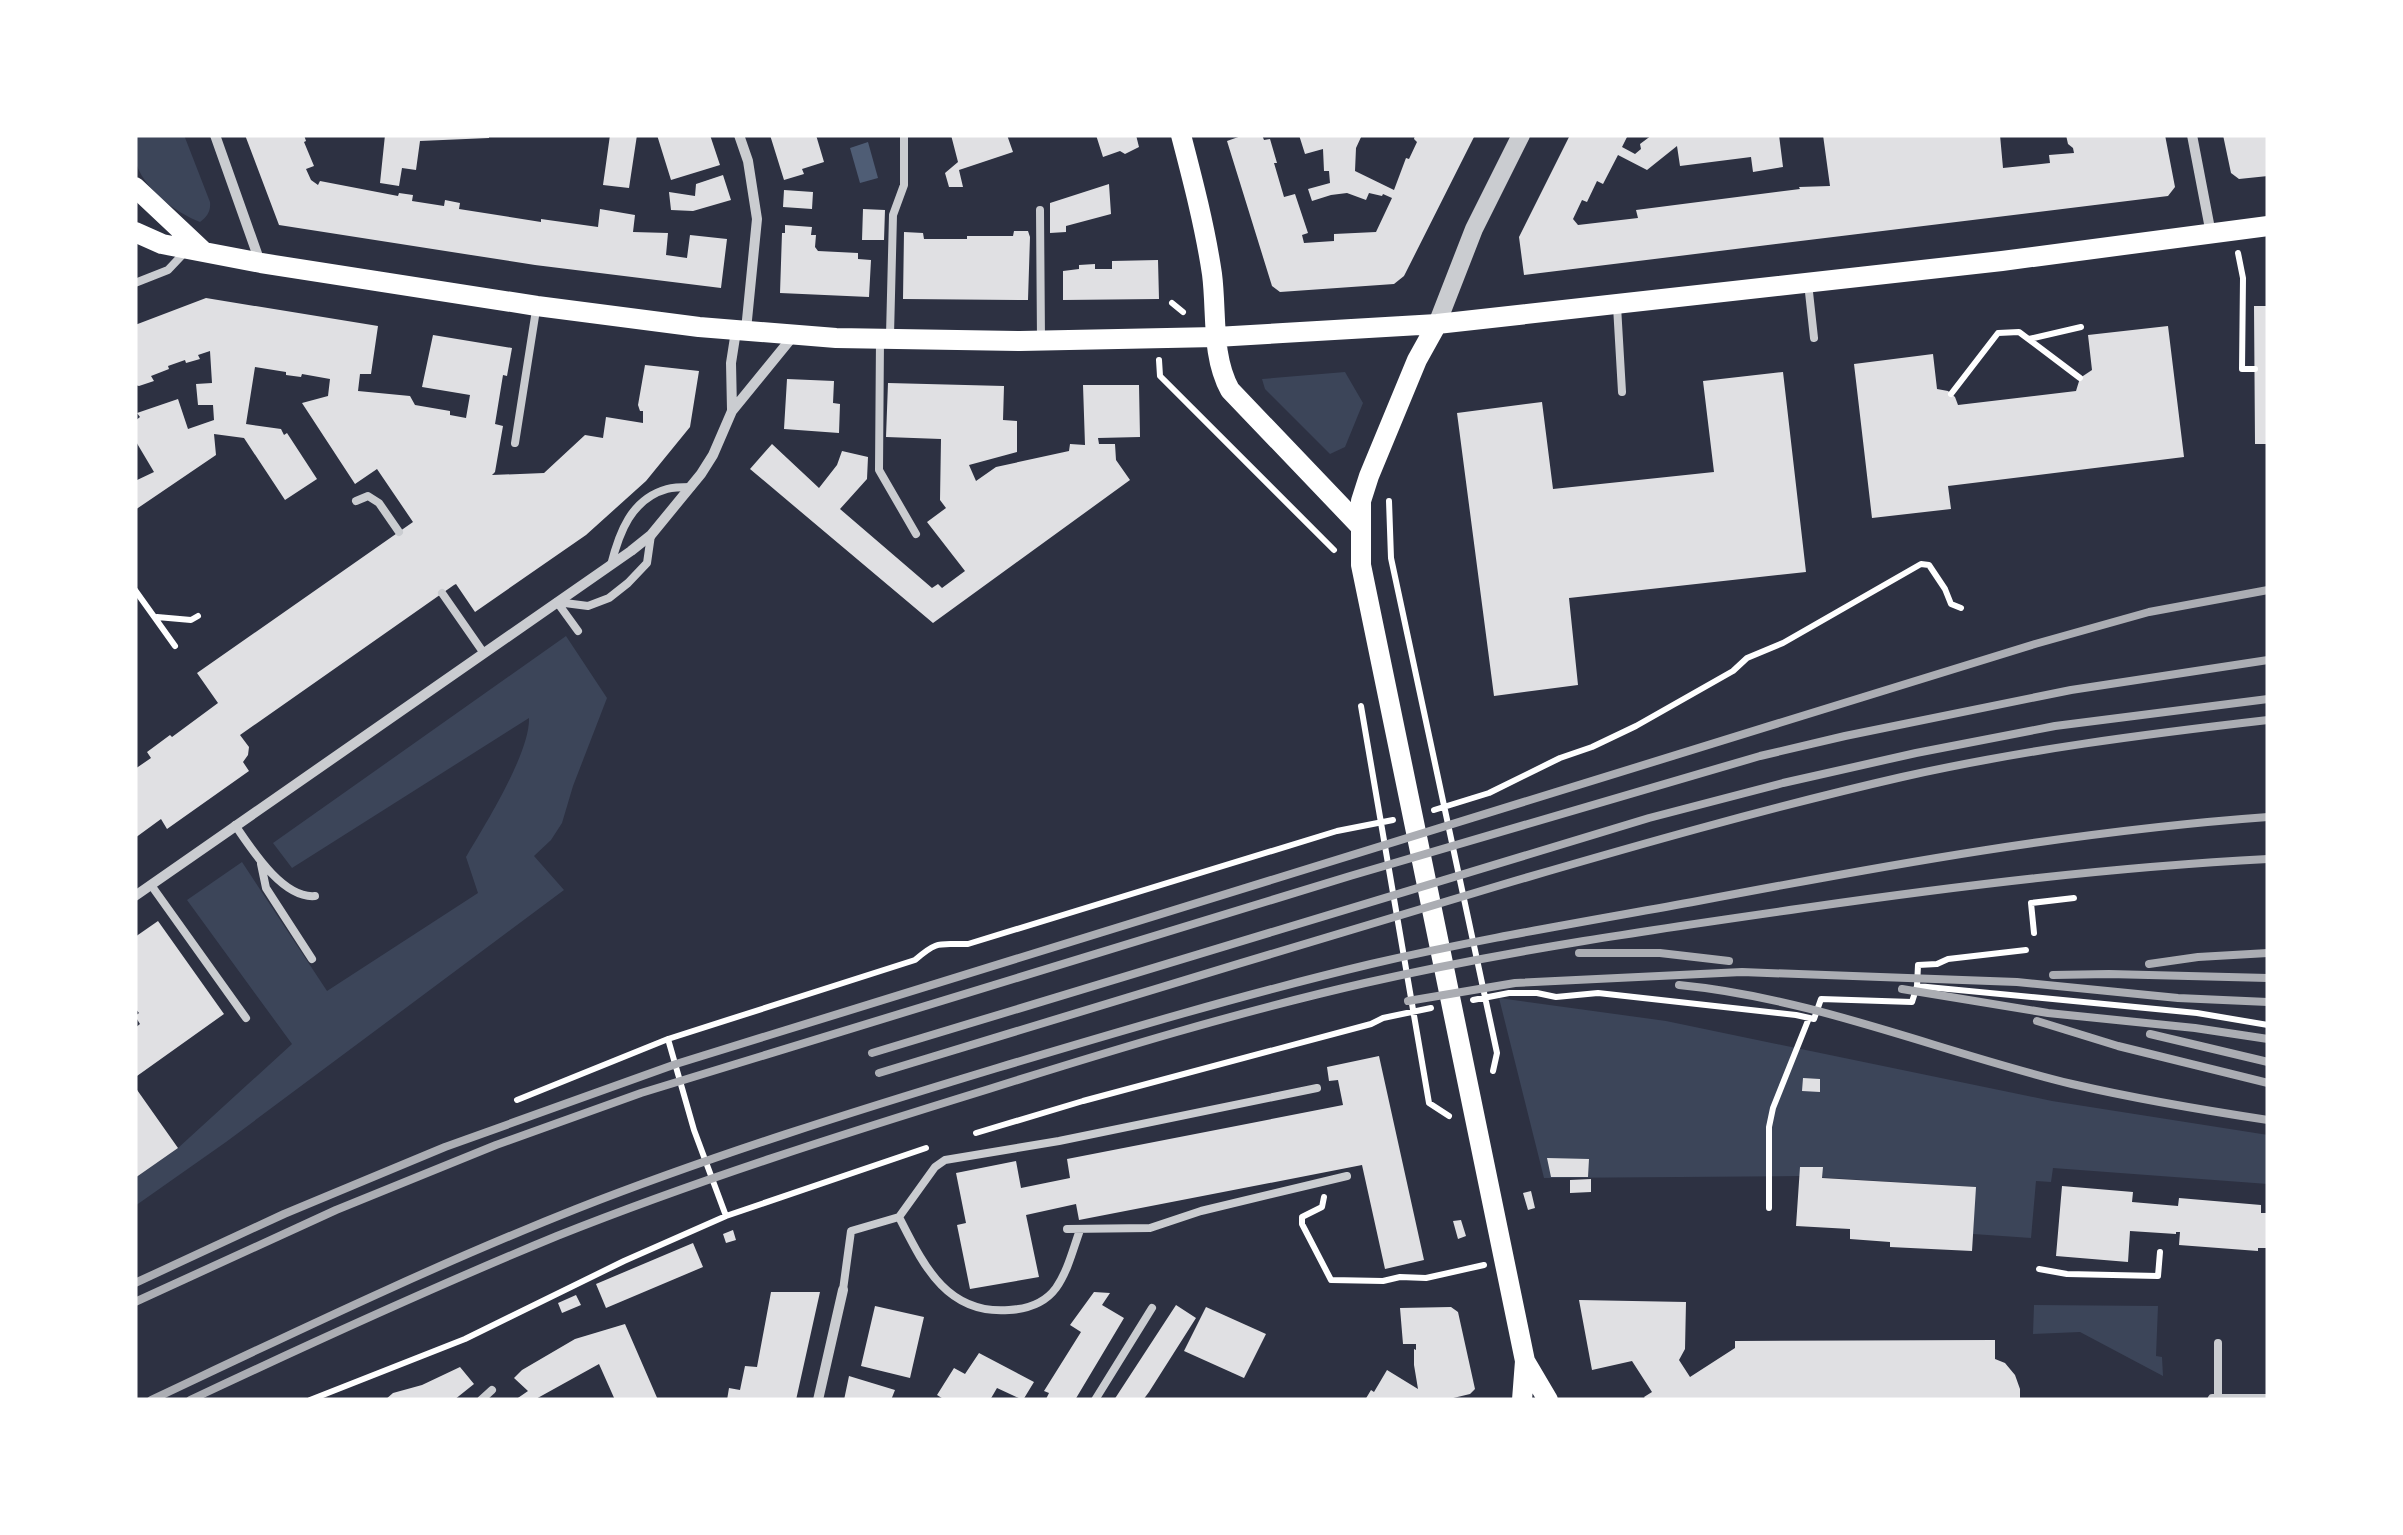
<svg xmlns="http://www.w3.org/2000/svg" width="2403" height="1535" font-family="Roboto,sans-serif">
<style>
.green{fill:#3c4559}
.water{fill:#4f5d75}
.building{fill:#e0e0e3}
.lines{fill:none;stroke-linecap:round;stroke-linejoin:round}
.path{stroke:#fff;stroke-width:6}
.service{stroke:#caccd0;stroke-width:8}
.minor{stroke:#caccd0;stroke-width:10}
.tertiary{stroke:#caccd0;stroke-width:18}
.secondary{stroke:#fff;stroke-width:20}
.rail{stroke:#abadb3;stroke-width:8}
</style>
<rect width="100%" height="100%" fill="#2d3142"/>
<path class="green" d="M135,135H184L210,202C211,211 207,217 200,222C175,212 143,189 135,160C133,153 135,143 135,135Z
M1345,372L1363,403L1345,447L1330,454L1265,389L1262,379Z
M566,636L607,698L573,786L562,823L551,840L534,856L564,890L226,1142L135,1206V1178L178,1148L292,1044L187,900L242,862L327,991L478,893L466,857C485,825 530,753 529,718L292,868L273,843Z
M1499,998L1666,1021L2052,1101L2268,1135V1184L2053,1168L2051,1182L2036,1181L2031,1238L1973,1234L1975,1187L1799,1176L1544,1178Z
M2034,1305L2158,1306L2156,1356L2162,1357L2163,1376L2080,1332L2033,1334Z"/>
<path class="water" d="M868,142L878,178L860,183L850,148Z"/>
<path class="building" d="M245,135H304L306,141L304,142L314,166L306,169L311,180L318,185L320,181L398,196L399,193L413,195L412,201L444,206L445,200L460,203L459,209L541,222V219L598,227L600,209L635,215L633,232L668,233L666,255L687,258L690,235L727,239L721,288L535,265L279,225Z
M385,135H489V138L420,141L416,170L402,168L399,186L380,183Z
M610,135H637L629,188L603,185Z
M657,135H710L720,165L671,180Z
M770,135H816L824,162L802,169L804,174L784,180Z
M951,135H1007L1013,152L959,170L963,187H949L945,173L958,162Z
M1096,135H1136L1139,147L1125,154L1120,151L1103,157Z
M1244,135H1262L1264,140L1270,139L1277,163H1274L1284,197L1295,194L1308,233L1302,235L1304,243L1334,241V234L1376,232L1392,198L1383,194L1382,196L1369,193L1366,200L1347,193L1331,195L1312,201L1308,189L1330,183L1329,171H1324L1323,149L1305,154L1299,135H1362L1356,148L1355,171L1394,190L1406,158L1409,159L1417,142L1414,139L1415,135H1475L1404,276L1394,284L1280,292L1272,286L1227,141Z
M1570,135H1628L1622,147L1635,154L1641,149L1640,144L1652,135H1779L1783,167L1753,172L1751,157L1680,166L1677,146L1647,170L1618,155L1603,184L1597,181L1587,202L1582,200L1573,219L1578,225L1638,218L1636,210L1800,189L1799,187L1830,186L1823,135H2000L2003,168L2050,163L2049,155L2074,153L2073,148L2068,144L2066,135H2165L2175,187L2168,196L1524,275L1519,237Z
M2223,135H2268V176L2239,179L2231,173Z
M723,175L731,200L693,211L671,210L669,192L695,196L696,184Z
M1109,184L1111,214L1066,226V232L1050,233V203Z
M784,190L813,192L812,209L783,207Z
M863,209L885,210L884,240H862Z
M785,225L812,227L811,235H816L815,247L818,251L858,253V259L871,260L869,297L780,293L782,233H785Z
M1014,231H1028L1030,237L1028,300L903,299L904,232L923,233L924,239H967V236H1013Z
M1158,260L1159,299L1063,300V271L1079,269V265L1095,264V269H1112V261Z
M206,298L378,326L371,374H360L358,391L410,396L415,405L450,411V415L466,418L470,395L422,387L433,335L512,348L507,376L503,375L495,424L503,426L495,472L492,475L544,473L585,435L603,438L606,417L643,423V411H640L638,405L645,365L699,371L690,427L646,481L586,535L475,612L456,584L454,585L240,735L249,747L248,755L243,762L249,771L167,829L161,819L135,838V769L151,758L147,752L170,735L172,737L218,703L197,673L413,522L377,469L355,484L302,403L328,396L330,379L302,374L301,377L286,375V372L255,367L246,424L281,429L284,435L287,433L317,479L285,500L244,438L214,434L216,455L135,510V481L154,472L135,440V421L140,417L137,413L178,399L188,429L214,420L213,405H198L196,384L212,383L210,351L198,355L200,359L186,363L185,360L168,366L169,369L151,376L154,381L139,386L135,385V325Z
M2254,306H2268V444H2255Z
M2168,326L2184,457L1948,486L1951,509L1872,518L1854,364L1933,354L1937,389L1948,391L1955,397L1958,405L2076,391L2080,378L2092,370L2088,335Z
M1783,372L1806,572L1569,598L1578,685L1494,696L1457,413L1542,402L1553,489L1714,472L1703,381Z
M787,379L834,381L833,403L840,404L839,433L784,429Z
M888,383L1004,386L1003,420L1017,421V452L969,465L976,481L996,467L1069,451L1070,444L1085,445L1083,385H1139L1140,437L1098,438L1099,444H1115L1116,460L1130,480L933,623L750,469L772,444L819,488L837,465L842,451L868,457L867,479L840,509L932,588L938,584L942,588L965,571L927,522L946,508L940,500L941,439L886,437Z
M158,921L224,1014L137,1076L135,1028L140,1024L135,1016L139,1013L135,1008V937Z
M1379,1056L1424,1260L1385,1269L1362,1165L1079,1220L1076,1204L1026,1215L1039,1277L970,1289L957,1225L966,1223L956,1173L1016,1161L1021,1188L1070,1178L1067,1159L1343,1105L1338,1080L1329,1081L1327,1067Z
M1803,1078L1820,1079V1092L1802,1091Z
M135,1087L178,1148L135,1178Z
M1547,1158L1589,1159L1588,1177H1551Z
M1800,1167H1823L1822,1178L1976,1187L1972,1251L1890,1247V1242L1850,1239V1229L1796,1226Z
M1591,1179V1192L1570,1193V1180Z
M2062,1186L2133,1192L2132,1202L2178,1206L2179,1198L2261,1205V1213H2268V1248H2258V1251L2179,1245L2180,1232H2176V1234L2130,1231L2128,1262L2056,1256Z
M1531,1191L1535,1208L1528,1210L1523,1193Z
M1461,1220L1466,1236L1458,1239L1453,1221Z
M733,1230L736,1240L726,1243L723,1234Z
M693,1243L703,1267L606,1308L596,1284Z
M771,1292H820L796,1400H727L729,1388L740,1390L745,1366L757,1367Z
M1094,1292L1110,1293L1102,1305L1124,1318L1075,1400H1049L1046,1399L1049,1393L1044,1391L1081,1332L1070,1325Z
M576,1295L581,1305L562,1313L558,1303Z
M1579,1300L1686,1302L1685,1349L1679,1360L1690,1377L1735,1348V1341L1995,1340V1359L2005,1363L2015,1375L2020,1389V1400H1646L1644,1397L1652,1392L1632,1361L1592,1370Z
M1176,1305L1196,1318L1149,1392L1143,1400H1114Z
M875,1306L924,1317L910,1378L861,1366Z
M1206,1307L1266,1334L1244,1378L1184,1351Z
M1451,1307L1458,1312L1475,1389L1470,1394L1445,1400H1365L1371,1390L1374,1392L1387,1370L1418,1389L1414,1365V1349L1416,1350V1344H1403L1400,1308Z
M625,1324L658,1400H615L599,1364L534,1400H515L528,1391L514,1378L522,1370L575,1339Z
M979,1353L1034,1382L1023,1400L997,1388L990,1400H945L937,1395L954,1368L965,1374Z
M460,1367L474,1384L454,1400H385L393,1393L422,1385Z
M849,1376L895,1390L891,1400H844Z"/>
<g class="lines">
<path class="path" d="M2238,253L2243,278L2242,369H2255
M1172,303L1183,312
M2029,339L2081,327
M1159,360L1160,376L1334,550
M1951,394L1998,333L2019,332L2080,378
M1389,501L1391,558L1497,1053L1493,1071
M135,590L175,646
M157,617L191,620L198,616
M1361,706L1429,1103L1449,1116
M1434,810L1489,793L1560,758L1592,747L1636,726L1733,671L1747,658L1783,643L1921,564L1929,565L1945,589L1951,604L1961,608
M2034,933L2031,903L2074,898
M1917,986L2197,1013L2268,1025
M1473,1000L1509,993H1537L1556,997L1598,993L1796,1015L1814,1019L1821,999L1912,1002L1917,986L1918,965L1937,964L1948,959L2026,950
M668,1039L694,1130L726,1216
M517,1100L668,1039L915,960C939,939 940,945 968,944L1337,831L1393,820
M976,1133L1083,1101L1371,1024L1383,1018L1431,1008
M1324,1197L1322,1207L1302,1217V1224L1331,1280L1383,1281L1400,1277L1426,1278L1484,1265
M1769,1208V1127L1773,1108L1809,1018
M2039,1269L2067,1274L2158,1276L2160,1252
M310,1400L465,1339L624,1261L726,1216L926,1148"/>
<path class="service" d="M1040,210L1041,340
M135,283L168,270L185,252
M1808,283L1814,338
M1617,306L1622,392
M890,335L893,215L904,185V135
M880,339L879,470L916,534
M515,443L536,310
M356,501L368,496L379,503L399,532
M611,565C619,533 631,499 667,489C674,487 684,487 691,487
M442,593L483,652
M557,602L588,606L609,598L628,583L647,563L651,535
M557,602L578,631
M235,825C252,850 283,899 315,896
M261,864L266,888L312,959
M151,885L246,1018
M899,1217L935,1167L945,1160L1059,1141L1317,1088
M1067,1229L1150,1228L1201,1211L1347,1176
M843,1290L851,1231L899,1217C923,1264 946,1315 1009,1310C1027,1309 1045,1303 1056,1288C1068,1271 1073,1249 1080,1230
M2218,1343V1398
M481,1400L492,1390
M1095,1400L1152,1308
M2211,1400L2212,1398H2268"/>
<path class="minor" d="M215,135L260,262
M739,135L748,161L757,219L746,330
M2192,135L2211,234
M732,410L731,363L736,331
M135,896L631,551L651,535L701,474L713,455L732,411L794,335
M818,1400L843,1290"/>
<path class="tertiary" d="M1437,324L1474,229L1521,135"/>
<path class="secondary" d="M1181,135C1193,181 1205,227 1212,274C1217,313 1211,355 1230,390L1360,526
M135,187L202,250
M135,232L162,244L261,263L537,306L699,327L836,338L1020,341L1216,337L1437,324L2002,261L2268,226
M1437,324L1417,360L1369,476L1361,501V565L1525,1361L1522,1400
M1525,1361L1548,1400"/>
<path class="rail" d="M1579,953H1660L1729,961
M2149,964L2198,957L2268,953
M2053,975L2109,974L2268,978
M1679,985C1814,998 1940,1052 2072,1084C2137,1099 2202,1110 2268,1120
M1902,989L2048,1013L2195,1028L2268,1039
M1408,1001L1515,983L1742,972L2017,982L2178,998L2268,1002
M2037,1021L2118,1046L2268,1083
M2150,1034L2268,1062
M872,1053L1649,818L1783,783L1916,753L2055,726L2268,699
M879,1073C1087,1011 1293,946 1501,885C1634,846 1767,808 1902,777C2022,750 2146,734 2268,720
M135,1283L284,1214L445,1147L676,1064L2035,644L2149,612L2268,590
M135,1302L336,1210L496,1145L641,1093L1350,876L1760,756L1845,736L2071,690L2268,660
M151,1400C291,1334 432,1266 576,1209C714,1155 855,1111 997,1068C1121,1031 1245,994 1371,964C1479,939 1589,921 1698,901C1888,865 2074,831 2268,817
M190,1400C311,1343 433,1287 557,1236C698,1180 843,1134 989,1089C1113,1050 1238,1012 1365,983C1510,950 1657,929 1804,908C1958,886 2112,867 2268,859"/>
</g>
<rect width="2403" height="1535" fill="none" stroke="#ffffff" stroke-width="275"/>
</svg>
